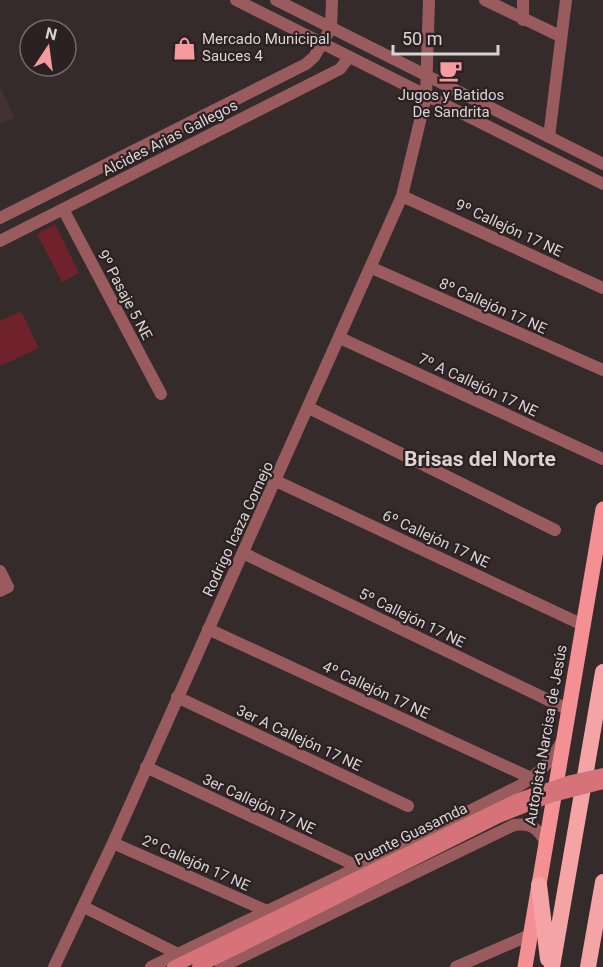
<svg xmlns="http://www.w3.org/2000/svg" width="603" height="967" font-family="Roboto,sans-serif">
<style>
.built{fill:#433232}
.green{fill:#6f222b}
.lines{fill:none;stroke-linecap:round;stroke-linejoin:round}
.minor{stroke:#995b5e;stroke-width:12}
.tertiary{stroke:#995b5e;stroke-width:12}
.secondary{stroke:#d57378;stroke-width:12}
.primary{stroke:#f48f94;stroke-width:15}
.trunk{stroke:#f5a4a6;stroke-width:16}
.secondary-bridge{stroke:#d57378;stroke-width:12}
.labels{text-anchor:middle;stroke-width:4.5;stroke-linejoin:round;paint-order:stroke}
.poi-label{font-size:15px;fill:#dad3d3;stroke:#2b2122;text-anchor:start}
.street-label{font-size:15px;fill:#dad3d3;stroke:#2b2122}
.district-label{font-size:21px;font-weight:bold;fill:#dfd2d2;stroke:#2b2122}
</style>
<rect width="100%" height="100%" fill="#352b2b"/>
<path class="built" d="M0,87L15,118L0,124Z"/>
<path class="green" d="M55,224L79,273L62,282L37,234Z
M21,311L39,348L0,366V321Z"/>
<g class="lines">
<path class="minor" d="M485,0L560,36
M523,20V0
M331,28L332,0
M549,137L566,0
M402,196L603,288
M63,209L161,394
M372,268L603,370
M340,338L603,459
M309,408L555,530
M276,481L583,625
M243,553L569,710
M0,571L8,587L0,591
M208,629L531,778
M177,697L408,806
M146,767L359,867
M113,843L267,911
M84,907L178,954
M54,967L113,843L402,196L426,96L429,0
M151,967L359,867L519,786C538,774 550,763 561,743
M221,967L514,825C531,823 538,828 546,843
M456,967L532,934"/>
<path class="tertiary" d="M236,0L603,184
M276,0L603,164
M0,218L306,64L314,57L331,28
M0,241L340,69L349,57"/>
<path class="secondary" d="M173,967L239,935
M198,967L243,945"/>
<path class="primary" d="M525,967L603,509"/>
<path class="trunk" d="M539,885L548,959
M552,967L603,672
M588,967L603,882"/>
<path class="secondary-bridge" d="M239,935L516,800L571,781L603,774
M243,945L499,817L549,797L603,783"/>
</g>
<defs>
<symbol id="shop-bare" viewBox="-9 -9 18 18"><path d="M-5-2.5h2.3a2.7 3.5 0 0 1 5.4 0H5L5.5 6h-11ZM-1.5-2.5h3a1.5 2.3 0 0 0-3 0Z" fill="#f59b9e" stroke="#2b2122" stroke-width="2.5" paint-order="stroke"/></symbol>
<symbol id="cafe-bare" viewBox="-9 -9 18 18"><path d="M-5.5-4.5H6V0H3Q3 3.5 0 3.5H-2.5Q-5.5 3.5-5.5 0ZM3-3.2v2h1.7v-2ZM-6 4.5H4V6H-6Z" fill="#f59b9e" stroke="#2b2122" stroke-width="2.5" paint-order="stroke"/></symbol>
</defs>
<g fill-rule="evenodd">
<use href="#shop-bare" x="168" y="32" width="33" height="33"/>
<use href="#cafe-bare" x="434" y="54" width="33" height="33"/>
</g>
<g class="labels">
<g class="poi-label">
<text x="202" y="44">Mercado Municipal<tspan x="202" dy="17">Sauces 4</tspan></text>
<text x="451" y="100" text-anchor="middle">Jugos y Batidos<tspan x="451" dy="17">De Sandrita</tspan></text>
</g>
<g class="street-label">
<text transform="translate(170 138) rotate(-27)" y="5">Alcides Arias Gallegos</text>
<text transform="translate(509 228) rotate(25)" y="5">9º Callejón 17 NE</text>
<text transform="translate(125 295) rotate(62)" y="5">9º Pasaje 5 NE</text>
<text transform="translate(493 306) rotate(24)" y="5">8º Callejón 17 NE</text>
<text transform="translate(478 385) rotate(25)" y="5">7º A Callejón 17 NE</text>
<text transform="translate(238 529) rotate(-65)" y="5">Rodrigo Icaza Cornejo</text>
<text transform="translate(436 539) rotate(25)" y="5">6º Callejón 17 NE</text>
<text transform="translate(412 618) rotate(26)" y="5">5º Callejón 17 NE</text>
<text transform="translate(376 690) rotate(25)" y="5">4º Callejón 17 NE</text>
<text transform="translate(546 735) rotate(-80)" y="5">Autopista Narcisa de Jesús</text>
<text transform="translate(299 738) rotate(25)" y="5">3er A Callejón 17 NE</text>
<text transform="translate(259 804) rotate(25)" y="5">3er Callejón 17 NE</text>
<text transform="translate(411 834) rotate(-26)" y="5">Puente Guasamda</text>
<text transform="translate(196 863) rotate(24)" y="5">2º Callejón 17 NE</text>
</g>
<g class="district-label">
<text x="480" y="466">Brisas del Norte</text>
</g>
</g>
<g transform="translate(48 48) rotate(13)"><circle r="28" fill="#2b2122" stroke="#716869" stroke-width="1.5"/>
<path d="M0-4.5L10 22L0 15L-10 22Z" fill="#f59b9e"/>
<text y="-9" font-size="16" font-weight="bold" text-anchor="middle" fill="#dad3d3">N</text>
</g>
<path d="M393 45v9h105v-9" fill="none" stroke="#dad3d3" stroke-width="3"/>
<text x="402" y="45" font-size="18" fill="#dad3d3" stroke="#2b2122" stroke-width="4.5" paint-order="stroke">50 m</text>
</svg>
